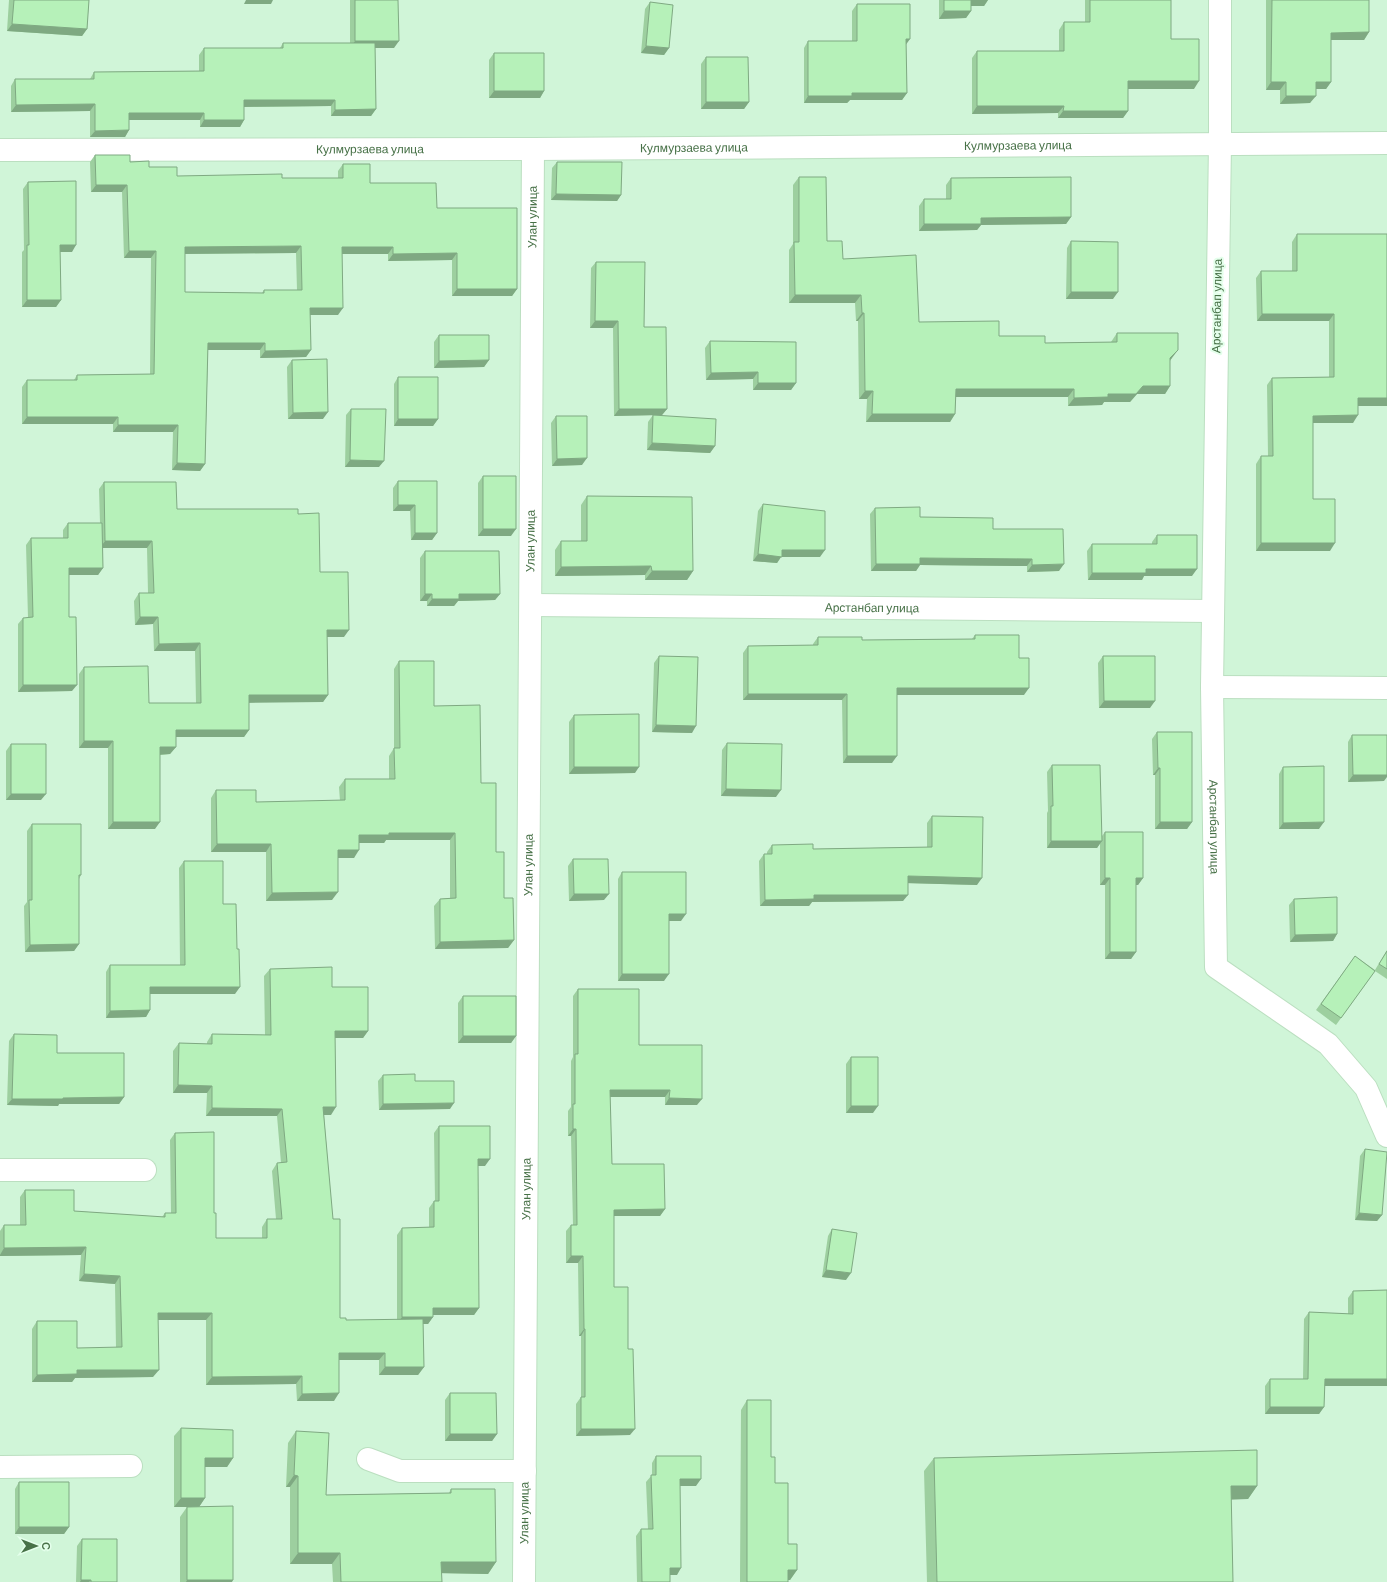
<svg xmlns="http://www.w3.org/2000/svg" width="1387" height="1582" font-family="Barlow,sans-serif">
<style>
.residential{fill:#d0f5d8}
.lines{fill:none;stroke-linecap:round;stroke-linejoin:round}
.minor-casing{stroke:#bbdfc0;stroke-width:24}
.minor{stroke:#fff;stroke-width:22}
.wall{fill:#9dcf9f;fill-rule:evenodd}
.shaded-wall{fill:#7fa982}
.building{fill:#b6f1b9;stroke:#7fa982;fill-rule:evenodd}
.labels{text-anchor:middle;stroke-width:4;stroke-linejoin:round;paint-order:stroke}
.street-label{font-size:12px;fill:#477147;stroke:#e4ffeb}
</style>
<rect width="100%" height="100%" fill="#defce6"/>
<path class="residential" d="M0,0H1387V1582H0Z"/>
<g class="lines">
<defs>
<g id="minor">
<path id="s1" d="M1220,0V143L1212,687L1216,967L1328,1044L1366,1088L1387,1136"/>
<path id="s2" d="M0,150L533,149L1387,143"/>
<path id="s3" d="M531,605L1212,611"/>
<path d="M1212,687L1387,688"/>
<path d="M0,1170H145"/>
<path d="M368,1459L400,1471H525"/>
<path d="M0,1467L131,1466"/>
<path id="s4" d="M524,1582L533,149"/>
</g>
</defs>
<use href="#minor" class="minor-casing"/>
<use href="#minor" class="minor"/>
</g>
<path class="wall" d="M9,0H89L87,29L82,36L7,31Z
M350,0H398L394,48H375L376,109L371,116H331V106L244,107V120L240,127H200V120H129V130L125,137H90V111L11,112V86L15,79H90L94,72L199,71V55L204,48H280L283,43H350Z
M939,0H988L984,6H971V11L966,18L939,19Z
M1085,0H1171V39L1194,89H1128V111L1123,118H1058V113L972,114V58L977,51H1059V30L1064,22H1085Z
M1266,0H1369V32L1364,40H1331V82L1326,89H1316L1310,103L1280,104V90H1266Z
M650,2L669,48L664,55L641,53L645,9Z
M857,4L906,45L907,93L902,100H850L847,103H804V48L808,41H852V11Z
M494,53L544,91L540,98H489V60Z
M706,57L749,102L744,109H701V64Z
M95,155L130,162L177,176L282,178H338V171L343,164L370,183L437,208L517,289L512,296H452V260L388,261V254H342L338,315H310L311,350L306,357L260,358V350H208L205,464L200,471L172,470L173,432H113V424H22V387L27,380H74L77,375L150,374L151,258H124L122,192H91L90,162ZM296,253L297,290H264L262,293L185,292V254Z
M557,162L621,195L617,201L551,200L552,168Z
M799,177L827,241L843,259L919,322L999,336L1045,343L1111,342L1117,333L1172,358L1170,361V386L1165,394H1137L1130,402H1104L1102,405L1068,406V397H956L955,414L950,422H866L867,399H859L858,321H856L855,303H789V250L793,244V185Z
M951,178L1071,217L1066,224L981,225L977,230L919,231V206L924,199H946V185Z
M28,182L72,252H60L61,300L56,307H22V252L24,250L23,189Z
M1297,234H1387V406H1358L1353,423H1313V499L1330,551H1256V464L1261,456H1268L1267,385L1272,378L1329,377V321H1257L1256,278L1261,271H1292V242Z
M1071,241L1113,299H1066L1067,248Z
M596,262L644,327L667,409L662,415H654L715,446L710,453L647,450L648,422L653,415L614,416L613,328H590L591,268Z
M439,335L489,360L484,367L434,368V342Z
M710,341L796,383L791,390H753V379L706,380L705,348Z
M292,360L323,419H288L287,367Z
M398,377L438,419L433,426H394V384Z
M351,409L379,467H345L346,415Z
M556,416L582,465L552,466L551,423Z
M483,476L511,536H478V483Z
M398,481L437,533L432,540H411L410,511H393V488Z
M104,482L177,509L298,514L344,637H327L328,695L323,702H249V730L244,737H176V747L170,754L160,755L155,829H108V748H79V674L84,667L149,703H196L195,651H154L153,624L135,625L134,601L139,593H148L147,548H102L103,568L98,575H69V617L72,691L18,692V624L23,618H28L26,545L31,538H63V530L68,523H100L99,489Z
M587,496L693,571L687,580H645V575L555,576V550L561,541H581V505Z
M763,504L820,557H781L777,563L753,561L758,511Z
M875,508L920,517L993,529L1059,571L1027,572V566L920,565L916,571H871L870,514Z
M1157,535L1192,576H1144L1142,580H1088L1087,551L1092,544H1152V542Z
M425,551L500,594L495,600L458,601L454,606H427V601H420V558Z
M975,635L1019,658L1024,695H897L892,763H843L842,700H743V653L748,646L813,645V644L818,637L862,640L972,639Z
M659,656L692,733L652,732L654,663Z
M1103,656L1150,708H1099L1098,663Z
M399,661L434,706L481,783L496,852L504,898L514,940L508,948L435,949L434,906L440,899L450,898V840H386L384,843H359L354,858H338L332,900L266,901V852H211V798L216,790L256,802L340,801L339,787L345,779H389V756L394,748V669Z
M574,715L635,773L569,774V722Z
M1157,732L1192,822L1187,829H1155V775H1153L1152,739Z
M1352,735L1384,781L1348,782V742Z
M727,743L776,797L721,796L722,750Z
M11,744L41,800H6V751Z
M1052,765L1102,836L1105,832L1143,878L1138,885H1136V952L1131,959H1105V885H1100V843L1097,848H1047V813L1048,811L1047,772Z
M1283,767L1319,829H1279V774Z
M932,816L977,885L908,883L903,901L812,902L809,906H760L759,861L764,854H767V852L772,845L813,849L927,847V823Z
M32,824L81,875L79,879V944L74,951L25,952L24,906L27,902V831Z
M573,859L604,900L569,901L568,866Z
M184,861L223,904L235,994H150V1010L146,1017L106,1018V972L110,965H180L179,868Z
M622,872L681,921H669L664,981H618V879Z
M1294,899L1337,934L1333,941L1290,942L1289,905Z
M1387,950V979L1375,971L1336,1025L1316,1010L1355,956L1375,970Z
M270,969L332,987L368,1031L363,1038H335L331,1115H324L340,1318L346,1320H397V1235L402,1228L429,1227V1208L434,1201H435L434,1133L439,1126L485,1166H478L479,1308L474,1315H433V1317L428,1324H423L424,1367L418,1375H379V1360H339L334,1401H297L296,1384L206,1385V1320H158L153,1377L75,1378L72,1382H32V1329L37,1321L77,1348H116L115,1284L79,1281L81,1255L0,1256V1231L4,1225H20V1197L25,1190L74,1211L162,1217L165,1213H171L170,1140L175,1133L214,1213L216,1238H262V1227L267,1219H276L272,1171L277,1163H281L277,1116H206L207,1093H173V1051L179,1043L207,1044V1042L212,1034L265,1035L264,976Z
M578,989L639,1045L697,1105H665V1097H610L612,1164L665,1209L660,1216H614V1287L628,1349L630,1435L576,1436V1404L581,1397V1336H579L578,1263H566V1231L571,1225H573L571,1136H568V1111L571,1107V1061L573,1057V996Z
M463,996L516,1036L511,1043H458V1003Z
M14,1034L57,1053L124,1097L119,1104H59L58,1106L7,1105L9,1041Z
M851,1057L873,1113H846V1064Z
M383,1075L415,1081L450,1109L379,1110L378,1081Z
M1365,1149L1382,1215L1377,1221L1355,1220L1360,1156Z
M832,1229L846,1280L822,1277L828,1236Z
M1387,1290V1386H1325L1324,1407L1319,1414H1265V1386L1270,1379H1303L1304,1319L1309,1312L1348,1314V1298L1353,1291Z
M450,1393L497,1434L492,1441H445V1400Z
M747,1400L771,1457L775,1483L788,1544L797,1570L790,1580H788V1582H740L741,1410Z
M181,1428L233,1458L227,1467H205V1498L199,1507H174V1436Z
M296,1431L326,1495L449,1493L451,1489L496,1562L488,1574L441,1573L442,1582H333L332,1564H290V1487H286L288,1443Z
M656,1456L696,1486H680L677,1575H670V1582H637L636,1536L641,1529H648L646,1482L652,1475V1463Z
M934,1458L1257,1486L1248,1499H1231L1233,1582H927L924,1471Z
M19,1482L69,1527L64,1534H15V1489Z
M187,1507L232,1582H180V1517Z
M82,1539L117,1582H76L77,1546Z"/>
<path class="shaded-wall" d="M246,0H273L271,4H244Z
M970,0H988L984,6H966Z
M944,11H971L966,18L939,19Z
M12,24L87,29L82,36L7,31Z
M1369,32L1364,40H1325L1331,33Z
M906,39H910L905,46Z
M355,41H399L394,48H350Z
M646,46L669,48L664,55L641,53Z
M1128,81H1199L1194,89H1123Z
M1271,82H1286L1280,90H1266Z
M1316,82H1331L1326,89H1310Z
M494,91H544L540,98H489Z
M852,93H907L902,100H850L847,103H804L808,96Z
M1286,96H1316L1310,103L1280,104Z
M244,100H335L331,106L239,107Z
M706,102H749L744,109H701Z
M95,104L90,111L11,112L16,105Z
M977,106H1064L1058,113L972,114Z
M376,109L371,116H331L335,110Z
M1063,111H1128L1123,118H1058Z
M129,113H204L200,120H125Z
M204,120H244L240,127H200Z
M129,130L125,137H90L95,131Z
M96,185H127L122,192H91Z
M556,194L621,195L617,201L551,200Z
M1071,217L1066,224L981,225L977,230L919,231L924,224L981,218Z
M60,245H76L72,252H55Z
M301,246L296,253L180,254L185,247Z
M342,247H393L388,254H337Z
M129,251H156L151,258H124Z
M457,253L452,260L388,261L393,254Z
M457,289H517L512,296H452Z
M1071,292H1118L1113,299H1066Z
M795,295H861L855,303H789Z
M27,300H61L56,307H22Z
M310,308H343L338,315H305Z
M862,313H864L858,321H856Z
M1262,314H1334L1329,321H1257Z
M595,321H618L613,328H590Z
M208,343H265L260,350H204Z
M311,350L306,357L260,358L265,351Z
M1178,350L1172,358L1164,366L1170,358Z
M489,360L484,367L434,368L439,361Z
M758,372L753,379L706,380L711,373Z
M758,383H796L791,390H753Z
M1143,386H1170L1165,394H1137L1130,402H1104L1102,405L1068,406L1074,398L1108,394Z
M956,389H1074L1068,397H950Z
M865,391H873L867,399H859Z
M1358,398H1387V406H1352Z
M619,409H667L662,415L614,416Z
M328,412L323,419H288L293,413Z
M872,414H955L950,422H866Z
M1358,415L1353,423H1308L1313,416Z
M27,417H118L113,424H22Z
M398,419H438L433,426H394Z
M118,425H178L173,432H113Z
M652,443L715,446L710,453L647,450Z
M587,458L582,465L552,466L557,459Z
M350,460L384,461L379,467H345Z
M177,463L205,464L200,471L172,470Z
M398,505H415L410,511H393Z
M483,529H516L511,536H478Z
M415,533H437L432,540H411Z
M105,541H152L147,548H100Z
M1261,543H1335L1330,551H1256Z
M782,550H825L820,557H781L777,563L753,561L758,554Z
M920,558L1032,559L1027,566L920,565L916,571H871L876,564Z
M1064,564L1059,571L1027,572L1032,565Z
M651,566L645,575L555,576L561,567Z
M69,568H103L98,575H64Z
M1146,569H1197L1192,576H1144L1142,580H1088L1092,573Z
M652,571H693L687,580H645Z
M425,594H432L427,601H420Z
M459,594H500L495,600L458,601L454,606H427L432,599Z
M140,617H158L153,624L135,625Z
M327,630H349L344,637H322Z
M200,643L195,651H154L159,644Z
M23,685H77L72,691L18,692Z
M897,688H1029L1024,695H892Z
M748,694H847L842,700H743Z
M249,695H328L323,702L244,703Z
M1104,701H1155L1150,708H1099Z
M656,725L696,726L692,733L652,732Z
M176,730H249L244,737H170Z
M84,741H113L108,748H79Z
M160,747H176L170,754L155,755Z
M847,756H897L892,763H843Z
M574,767H639L635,773L569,774Z
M1158,768H1160L1155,775H1153Z
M1353,775H1387V777L1384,781L1348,782Z
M726,789L781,790L776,797L721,796Z
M11,794H46L41,800H6Z
M113,822H160L155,829H108Z
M1160,822H1192L1187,829H1155Z
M1324,822L1319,829H1279L1283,823Z
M389,833H455L450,840H386L384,843H354L359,835Z
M1051,841H1102L1097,848H1047Z
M217,844H271L266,852H211Z
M338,850H359L354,858H332Z
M908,876L982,878L977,885L903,883Z
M1105,878H1110L1105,885H1100Z
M1136,878H1143L1138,885H1131Z
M338,892L332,900L266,901L272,893Z
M574,894H609L604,900L569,901Z
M814,895H908L903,901L812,902L809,906H760L765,900Z
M669,914H686L681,921H664Z
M1337,934L1333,941L1290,942L1295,935Z
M514,940L508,948L435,949L440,942Z
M79,944L74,951L25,952L30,945Z
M1110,952H1136L1131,959H1105Z
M622,974H669L664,981H618Z
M150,987H240L235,994H145Z
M150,1010L146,1017L106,1018L110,1011Z
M335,1031H368L363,1038H330Z
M463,1036H516L511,1043H458Z
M178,1085L212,1086L207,1093H173Z
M610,1090H670L665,1097H606Z
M124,1097L119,1104H59L58,1106L7,1105L12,1099Z
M669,1098L702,1099L697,1105H665Z
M454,1103L450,1109L379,1110L383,1104Z
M851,1106H878L873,1113H846Z
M323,1107H336L331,1115H318Z
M212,1108L282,1109L277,1116H206Z
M573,1129H576L571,1136H568Z
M478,1159H490L485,1166H473Z
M665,1209L660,1216H610L614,1210Z
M1359,1213L1382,1215L1377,1221L1355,1220Z
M86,1247L81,1255L0,1256V1255L4,1248Z
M571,1256H583L578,1263H566Z
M826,1270L851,1273L846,1280L822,1277Z
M84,1274L120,1276L115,1284L79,1281Z
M433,1308H479L474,1315H428Z
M158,1313H212L206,1320H153Z
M402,1317H433L428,1324H397Z
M584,1329H585L581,1336H579Z
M339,1353H385L379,1360H334Z
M385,1367H424L418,1375H379Z
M77,1370H159L153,1377L75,1378L72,1382H32L37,1375Z
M302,1376L296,1384L206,1385L212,1377Z
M1325,1379H1387V1386H1320Z
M339,1393L334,1401H297L302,1394Z
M1270,1407H1324L1319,1414H1265Z
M581,1429H635L630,1435L576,1436Z
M450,1434H497L492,1441H445Z
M205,1458H233L227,1467H199Z
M294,1475L298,1476L290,1487H286Z
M680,1479H701L696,1486H676Z
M1231,1486H1257L1248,1499L1222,1500Z
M181,1498H205L199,1507H174Z
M19,1527H69L64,1534H15Z
M298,1553H340L332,1564H290Z
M441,1562H496L488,1574L433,1573Z
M670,1568H681L677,1575H665Z
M788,1570H797L790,1580H781Z
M81,1580H91L89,1582H80Z
M187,1580H233L232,1582H186Z"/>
<path class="building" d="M14,0H89L87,29L12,24Z
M355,0H398L399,41H355Z
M944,0H971V11H944Z
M1090,0H1171V39H1199V81H1128V111H1063L1064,106H977V51H1064V22H1090Z
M1272,0H1369V32L1331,33V82H1316V96H1286V82H1271Z
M650,2L673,5L669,48L646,46Z
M857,4H910V39H906L907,93H852V96H808V41H857Z
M283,43H375L376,109L335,110V100H244V120H204V113H129V130L95,131V104L16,105L15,79H94V72L204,71V48H283Z
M494,53H544V91H494Z
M706,57H748L749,102H706Z
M95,155H130V162L149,161V167H177V176L282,174V178H343V164H370V183H436L437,208H517V289H457V253L393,254V247H342L343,308H310L311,350L265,351V343H208L205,464L177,463L178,425H118V417H27V380H77V375L154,374L156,251H129L127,185H96ZM301,246L302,290H264V293L185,292V247Z
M557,162H622L621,195L556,194Z
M799,177H826L827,241H842L843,259L916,255L919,322L999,321V336H1045V343L1117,342V333H1178V350L1170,358V386H1143L1136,394H1108V397L1074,398V389H956L955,414H872L873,391H865L864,313H862L861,295H795L794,242H799Z
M1071,177V217L981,218V224H924V199H951V178Z
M76,181V245H60L61,300H27V245H29L28,182Z
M1297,234H1387V398H1358V415L1313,416V499H1335V543H1261V456H1273L1272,378L1334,377V314H1262L1261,271H1297Z
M1071,241L1118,242V292H1071Z
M596,262H645L644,327H666L667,409H619L618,321H595Z
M439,335H489V360L439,361Z
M710,341L796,342V383H758V372L711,373Z
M327,359L328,412L293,413L292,360Z
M398,377H438V419H398Z
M351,409H386L384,461L350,460Z
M653,415L716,419L715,446L652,443Z
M556,416H587V458L557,459Z
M483,476H516V529H483Z
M398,481H437V533H415V505H398Z
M104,482H176L177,509H298V514L319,513L320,572H348L349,630H327L328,695H249V730H176V747H160V822H113V741H84V667L148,666L149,703H201L200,643L159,644L158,617H140L139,593H154L152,541H105Z
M587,496L692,497L693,571H652L651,566L561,567V541H587Z
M763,504L825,511V550H782V557L758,554Z
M920,507V517L993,518V529H1063L1064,564L1032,565V559L920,558V564H876L875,508Z
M68,523H102L103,568H69V617H76L77,685H23V618L33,617L31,538H68Z
M1157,535H1197V569H1146V573H1092V544H1157Z
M425,551H499L500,594H459V599H432V594H425Z
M975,635H1019V658H1029V688H897V756H847V694H748V646L818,645V637H862V640L975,639Z
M659,656L698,657L696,726L656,725Z
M1103,656H1155V701H1104Z
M399,661H434V706L480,705L481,783H496V852H504V898H513L514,940L440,942V899L456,898L455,833H389V835H359V850H338V892L272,893L271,844H217L216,790H256V802L345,800V779H395L394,748H400Z
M639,714V767H574V715Z
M1157,732H1192V822H1160V768H1158Z
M1352,735H1387V775H1353Z
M727,743L782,744L781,790L726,789Z
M11,744H46V794H11Z
M1052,765H1100L1102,841H1051V806H1053Z
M1324,766V822L1283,823V767Z
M932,816L983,817L982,878L908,876V895H814V899L765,900L764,854H772V845L813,844V849L932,847Z
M32,824H81V875H79V944L30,945L29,900H32Z
M1105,832H1143V878H1136V952H1110V878H1105Z
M573,859H608L609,894H574Z
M184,861H223V904H236L237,949H239L240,987H150V1010L110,1011V965H185Z
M622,872H686V914H669V974H622Z
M1337,897V934L1295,935L1294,899Z
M1387,951V969L1379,964Z
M1355,956L1375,971L1341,1018L1321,1004Z
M332,967V987H368V1031H335L336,1107H323L333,1219H340V1318H346V1320L423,1319L424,1367H385V1353H339V1393L302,1394V1376L212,1377V1313H158L159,1370H77V1374L37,1375V1321H77V1348L122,1347L120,1276L84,1274L86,1247L4,1248V1225H26L25,1190H74V1211L165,1217V1213H176L175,1133L214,1132V1213H216V1238H267V1219H282L277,1163L287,1162L282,1109L212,1108V1086L178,1085L179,1043L212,1044V1034L271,1035L270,969Z
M578,989H639V1045H702V1099L669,1098L670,1090H610L612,1164H664L665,1209L614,1210V1287H628V1349H633L635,1429H581V1397H585V1329H584L583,1256H571V1225H577L576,1129H573V1104H575V1054H578Z
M463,996H516V1036H463Z
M14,1034L57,1035V1053H124V1097L63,1098V1099H12Z
M851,1057H878V1106H851Z
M415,1074V1081H454V1103L383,1104V1075Z
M439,1126H490V1159H478L479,1308H433V1317H402V1228L434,1227V1201H439Z
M1365,1149L1387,1152L1382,1215L1359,1213Z
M832,1229L857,1233L851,1273L826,1270Z
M1387,1290V1379H1325L1324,1407H1270V1379H1308L1309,1312L1353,1314V1291Z
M450,1393H496L497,1434H450Z
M747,1400H771V1457H775V1483H788V1544H797V1570H788V1582H747Z
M181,1428L233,1430V1458H205V1498H181Z
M296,1431L329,1433L326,1495L451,1493V1489H495L496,1562H441L442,1582H341L340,1553H298V1476L294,1475Z
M1257,1450V1486H1231L1233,1582H937L934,1458Z
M656,1456H701V1479H680L681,1568H670V1582H642L641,1529H653L651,1475H656Z
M19,1482H69V1527H19Z
M233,1506V1580H187V1507Z
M82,1539H117V1582H91V1580H81Z"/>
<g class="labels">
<g class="street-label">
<text dy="4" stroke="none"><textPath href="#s2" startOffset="1018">Кулмурзаева улица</textPath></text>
<text dy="4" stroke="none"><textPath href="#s2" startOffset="694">Кулмурзаева улица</textPath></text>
<text dy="4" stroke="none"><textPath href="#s2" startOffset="370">Кулмурзаева улица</textPath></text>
<text dy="4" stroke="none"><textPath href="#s4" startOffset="1365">Улан улица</textPath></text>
<text transform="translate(1217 306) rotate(-89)" y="4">Арстанбап улица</text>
<text dy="4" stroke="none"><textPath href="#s4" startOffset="1041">Улан улица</textPath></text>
<text dy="4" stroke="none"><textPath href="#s3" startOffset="341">Арстанбап улица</textPath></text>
<text dy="4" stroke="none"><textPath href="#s1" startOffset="827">Арстанбап улица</textPath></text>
<text dy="4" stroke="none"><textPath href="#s4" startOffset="717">Улан улица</textPath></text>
<text dy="4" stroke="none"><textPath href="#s4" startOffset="393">Улан улица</textPath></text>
<text dy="4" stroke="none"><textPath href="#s4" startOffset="69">Улан улица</textPath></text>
</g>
</g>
<g transform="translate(36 1546) rotate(90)" stroke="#e4ffeb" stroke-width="3" paint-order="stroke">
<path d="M0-3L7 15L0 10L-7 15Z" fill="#477147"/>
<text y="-6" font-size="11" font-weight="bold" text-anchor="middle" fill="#477147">С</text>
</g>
</svg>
